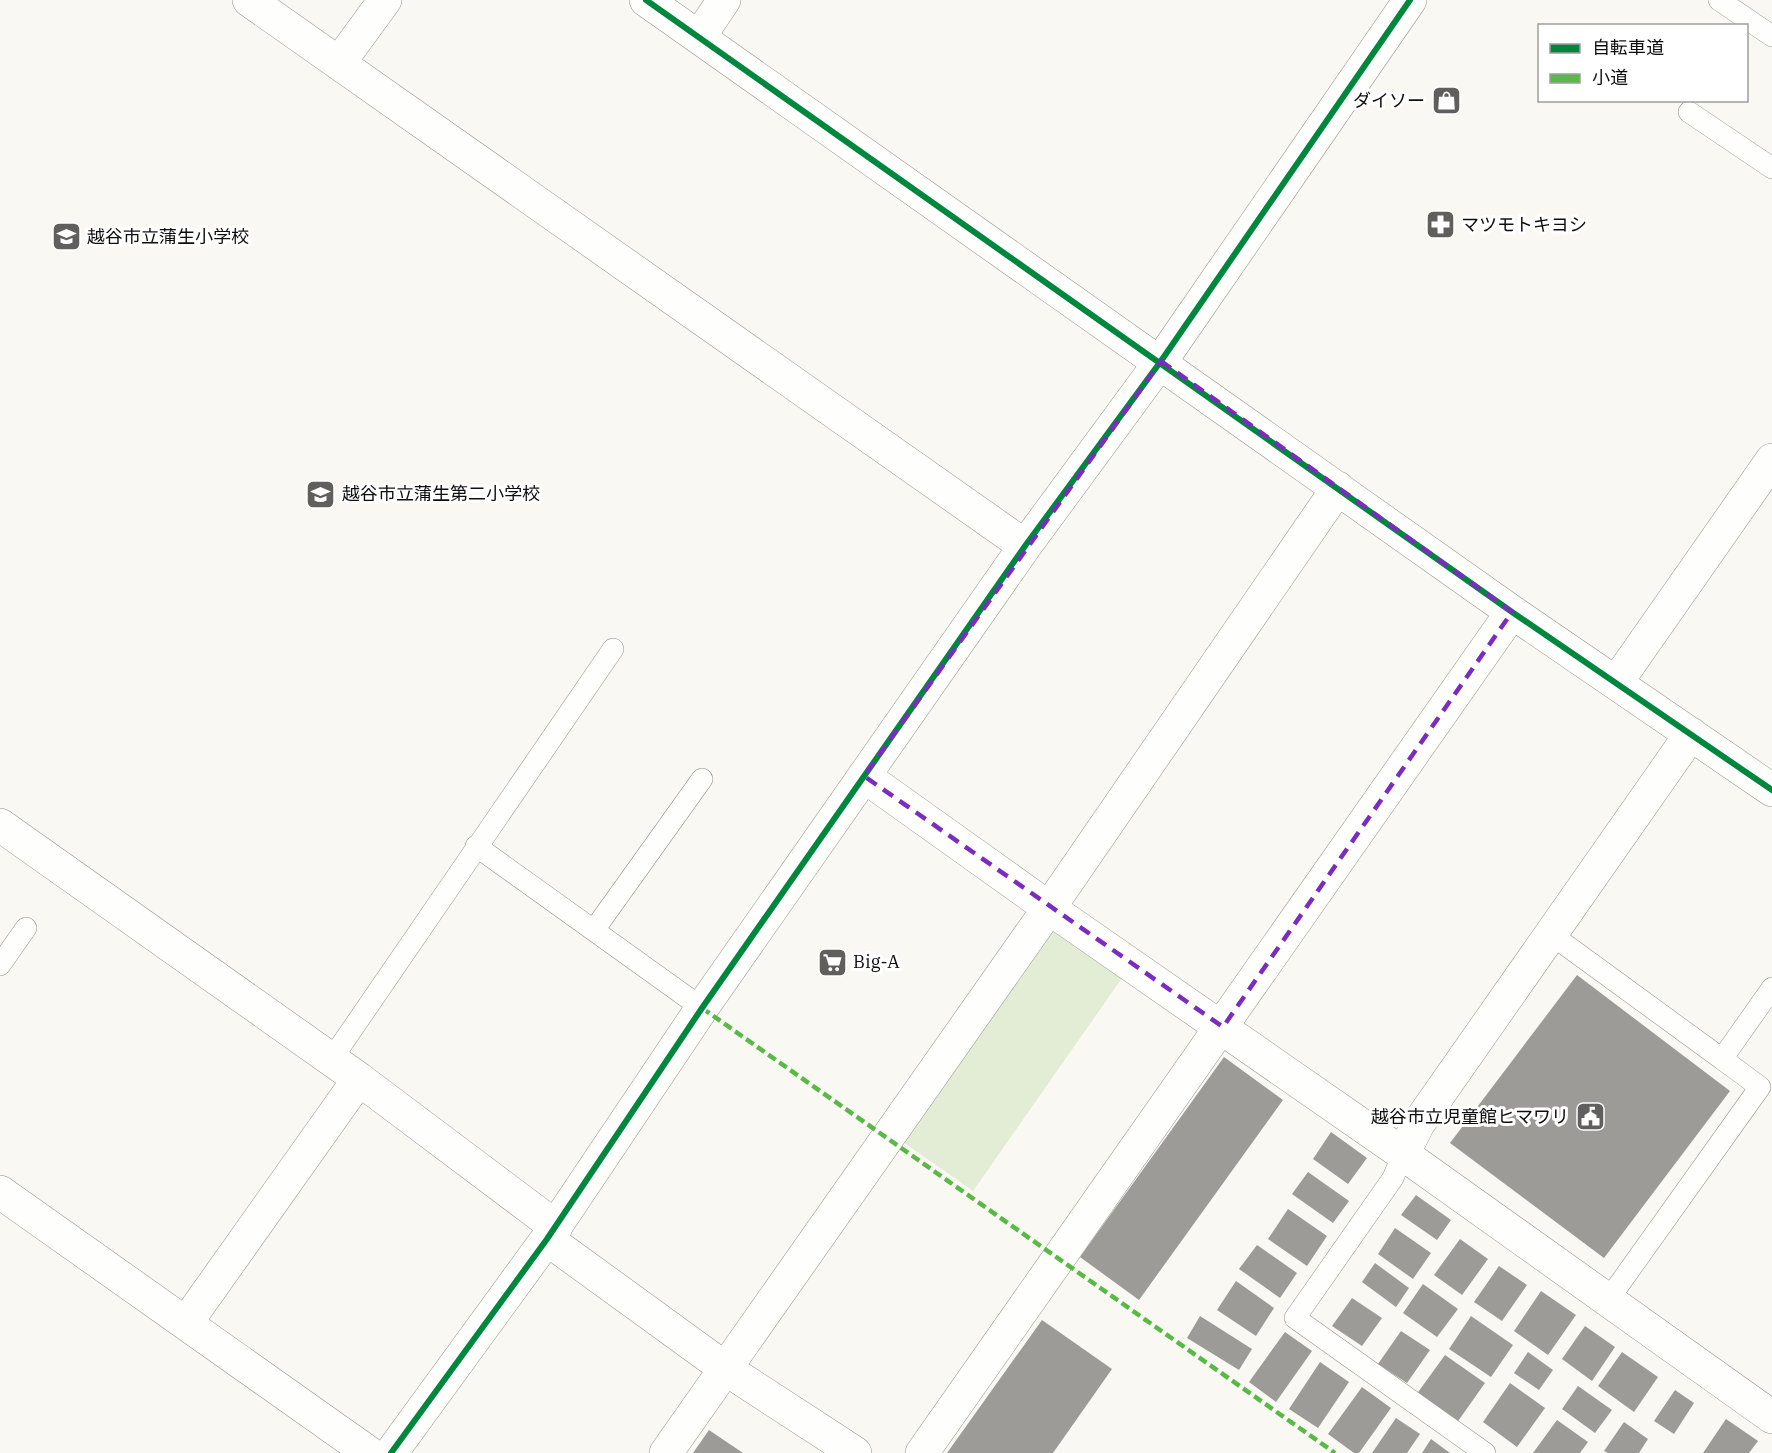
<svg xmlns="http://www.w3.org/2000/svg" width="1772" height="1453" font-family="'IBM Plex Serif','Noto Sans JP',serif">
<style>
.green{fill:#e3ecd5}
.building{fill:#9d9b98}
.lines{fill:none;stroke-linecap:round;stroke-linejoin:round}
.service-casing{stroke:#949390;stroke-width:22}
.minor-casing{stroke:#949390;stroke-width:34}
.service{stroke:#fefefd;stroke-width:21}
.minor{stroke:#fefefd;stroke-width:33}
.quiet{stroke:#58b947;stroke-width:4.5;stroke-dasharray:9 4.5;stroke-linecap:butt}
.cycleway-casing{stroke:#fff;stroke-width:10}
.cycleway{stroke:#00873e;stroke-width:6}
.marked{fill:none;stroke:#7b2cbf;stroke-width:4.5;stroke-dasharray:12 8;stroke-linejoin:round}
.labels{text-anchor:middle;stroke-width:6;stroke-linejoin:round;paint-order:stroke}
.poi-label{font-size:18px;fill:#0d0d0d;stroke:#fff;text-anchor:start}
</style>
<rect width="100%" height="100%" fill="#faf8f2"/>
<path class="green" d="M1054,930L1122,978L973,1191L899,1139L1041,932Z"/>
<path class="building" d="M1577,975L1730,1091L1604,1258L1450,1143Z
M1224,1057L1283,1100L1139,1300L1080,1257Z
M1331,1132L1367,1158L1348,1184L1313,1159Z
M1308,1172L1349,1201L1333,1223L1292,1194Z
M1416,1195L1451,1220L1437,1240L1401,1215Z
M1288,1209L1327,1236L1307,1266L1268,1239Z
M1395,1228L1431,1253L1413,1279L1378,1254Z
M1460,1239L1488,1259L1462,1295L1434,1275Z
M1257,1245L1297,1273L1280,1298L1239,1269Z
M1375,1263L1409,1288L1396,1307L1362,1282Z
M1499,1266L1527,1285L1502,1321L1474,1302Z
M1236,1281L1274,1308L1256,1336L1217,1310Z
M1423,1284L1458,1309L1437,1337L1403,1313Z
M1541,1291L1576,1315L1548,1355L1514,1331Z
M1352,1298L1382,1318L1362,1346L1332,1326Z
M1200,1316L1252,1349L1239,1370L1187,1338Z
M1471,1316L1513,1345L1491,1377L1449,1349Z
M1042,1320L1112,1369L1053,1453H947Z
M1585,1326L1615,1347L1592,1381L1562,1359Z
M1401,1331L1430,1350L1407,1383L1378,1364Z
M1285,1332L1312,1351L1276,1402L1249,1382Z
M1528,1352L1553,1370L1539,1390L1514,1373Z
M1622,1352L1658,1377L1634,1412L1598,1386Z
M1445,1355L1485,1383L1456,1424L1416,1395Z
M1320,1362L1349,1382L1318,1428L1289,1409Z
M1510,1383L1545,1408L1517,1447L1483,1422Z
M1578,1386L1612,1410L1595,1433L1562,1409Z
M1362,1387L1391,1408L1359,1453H1354L1328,1434Z
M1675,1390L1694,1403L1674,1434L1654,1421Z
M1396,1418L1420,1434L1407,1453H1372Z
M1726,1419L1758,1441L1749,1453H1703Z
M1557,1420L1588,1442L1580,1453H1533Z
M1624,1422L1648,1439L1639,1453H1608L1604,1451Z
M709,1430L743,1453H693Z
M1431,1439L1450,1453H1422Z"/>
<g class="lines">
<defs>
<path id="service" d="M1719,0L1772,36
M1689,112L1772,168
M476,846L702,1008
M594,930L702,779
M1552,935L1722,1059L1772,988
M0,965L26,928
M331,1060L613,649
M1403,1154L1393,1178L1295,1318L1485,1453
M1608,1300L1760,1087L1722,1059"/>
<path id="minor" d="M249,0L1025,546
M646,0L1512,612L1772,790
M699,37L724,0
M339,63L385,0
M1616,683L1772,460
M864,776L1049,908L1403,1154L1772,1417
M0,825L359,1079L556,1227
M1403,1154L1418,1124L1691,734
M0,1192L369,1453
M547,1239L726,1369L855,1453
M186,1323L359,1079
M391,1453L547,1239L702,1008L1025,546L1161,361L1410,0
M666,1453L1049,908L1338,488
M922,1453L1512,612"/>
</defs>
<use href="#service" class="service-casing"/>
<use href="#minor" class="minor-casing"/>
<use href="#service" class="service"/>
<use href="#minor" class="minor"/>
<path class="quiet" d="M702,1008L1335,1453"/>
<defs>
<path id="cycleway" d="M646,0L1512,612L1772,790
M391,1453L547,1239L702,1008L1025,546L1161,361L1410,0"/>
</defs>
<use href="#cycleway" class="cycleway-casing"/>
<use href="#cycleway" class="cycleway"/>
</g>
<path class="marked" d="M1161,361L1512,612L1223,1027L864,776Z"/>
<defs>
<symbol id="shop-square" viewBox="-11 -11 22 22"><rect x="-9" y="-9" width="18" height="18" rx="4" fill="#605f5d" stroke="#fff"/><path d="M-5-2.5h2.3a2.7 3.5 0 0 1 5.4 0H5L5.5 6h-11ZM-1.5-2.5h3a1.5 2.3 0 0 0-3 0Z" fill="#fff"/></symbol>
<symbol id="pharmacy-square" viewBox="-11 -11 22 22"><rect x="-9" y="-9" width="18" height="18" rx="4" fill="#605f5d" stroke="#fff"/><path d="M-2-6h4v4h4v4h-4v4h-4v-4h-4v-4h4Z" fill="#fff"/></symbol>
<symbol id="school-square" viewBox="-11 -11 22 22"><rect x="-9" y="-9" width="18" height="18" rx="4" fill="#605f5d" stroke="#fff"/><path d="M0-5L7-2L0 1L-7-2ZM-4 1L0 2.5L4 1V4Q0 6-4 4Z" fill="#fff"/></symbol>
<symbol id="supermarket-square" viewBox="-11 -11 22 22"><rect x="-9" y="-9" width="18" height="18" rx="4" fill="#605f5d" stroke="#fff"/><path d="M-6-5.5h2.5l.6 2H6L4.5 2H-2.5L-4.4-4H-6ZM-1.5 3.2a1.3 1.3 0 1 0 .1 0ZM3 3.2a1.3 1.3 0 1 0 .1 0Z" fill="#fff"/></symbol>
<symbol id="civic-square" viewBox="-11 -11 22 22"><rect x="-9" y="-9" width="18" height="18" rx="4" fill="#605f5d" stroke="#fff"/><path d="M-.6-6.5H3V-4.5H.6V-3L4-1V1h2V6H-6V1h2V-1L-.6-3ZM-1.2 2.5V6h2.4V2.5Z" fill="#fff"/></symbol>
</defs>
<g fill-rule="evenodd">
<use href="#shop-square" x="1430" y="84" width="33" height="33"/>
<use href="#pharmacy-square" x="1424" y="208" width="33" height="33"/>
<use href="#school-square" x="50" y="220" width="33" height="33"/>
<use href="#school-square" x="304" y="478" width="33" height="33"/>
<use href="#supermarket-square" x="816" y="946" width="33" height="33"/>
<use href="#civic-square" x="1574" y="1100" width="33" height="33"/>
</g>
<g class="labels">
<g class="poi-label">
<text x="1425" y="107" text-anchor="end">ダイソー</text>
<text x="1461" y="231">マツモトキヨシ</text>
<text x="87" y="243">越谷市立蒲生小学校</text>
<text x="342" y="500">越谷市立蒲生第二小学校</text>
<text x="853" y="968">Big-A</text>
<text x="1569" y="1123" text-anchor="end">越谷市立児童館ヒマワリ</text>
</g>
</g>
<rect x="1538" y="24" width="210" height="78" fill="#ffffff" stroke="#9e9e9e" stroke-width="1.5"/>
<rect x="1550" y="44" width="30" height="9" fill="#00873e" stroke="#9e9e9e" stroke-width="1.5"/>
<text x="1592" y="54" font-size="18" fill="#0d0d0d">自転車道</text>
<rect x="1550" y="74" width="30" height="9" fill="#58b947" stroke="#9e9e9e" stroke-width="1.5"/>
<text x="1592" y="84" font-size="18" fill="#0d0d0d">小道</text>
</svg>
